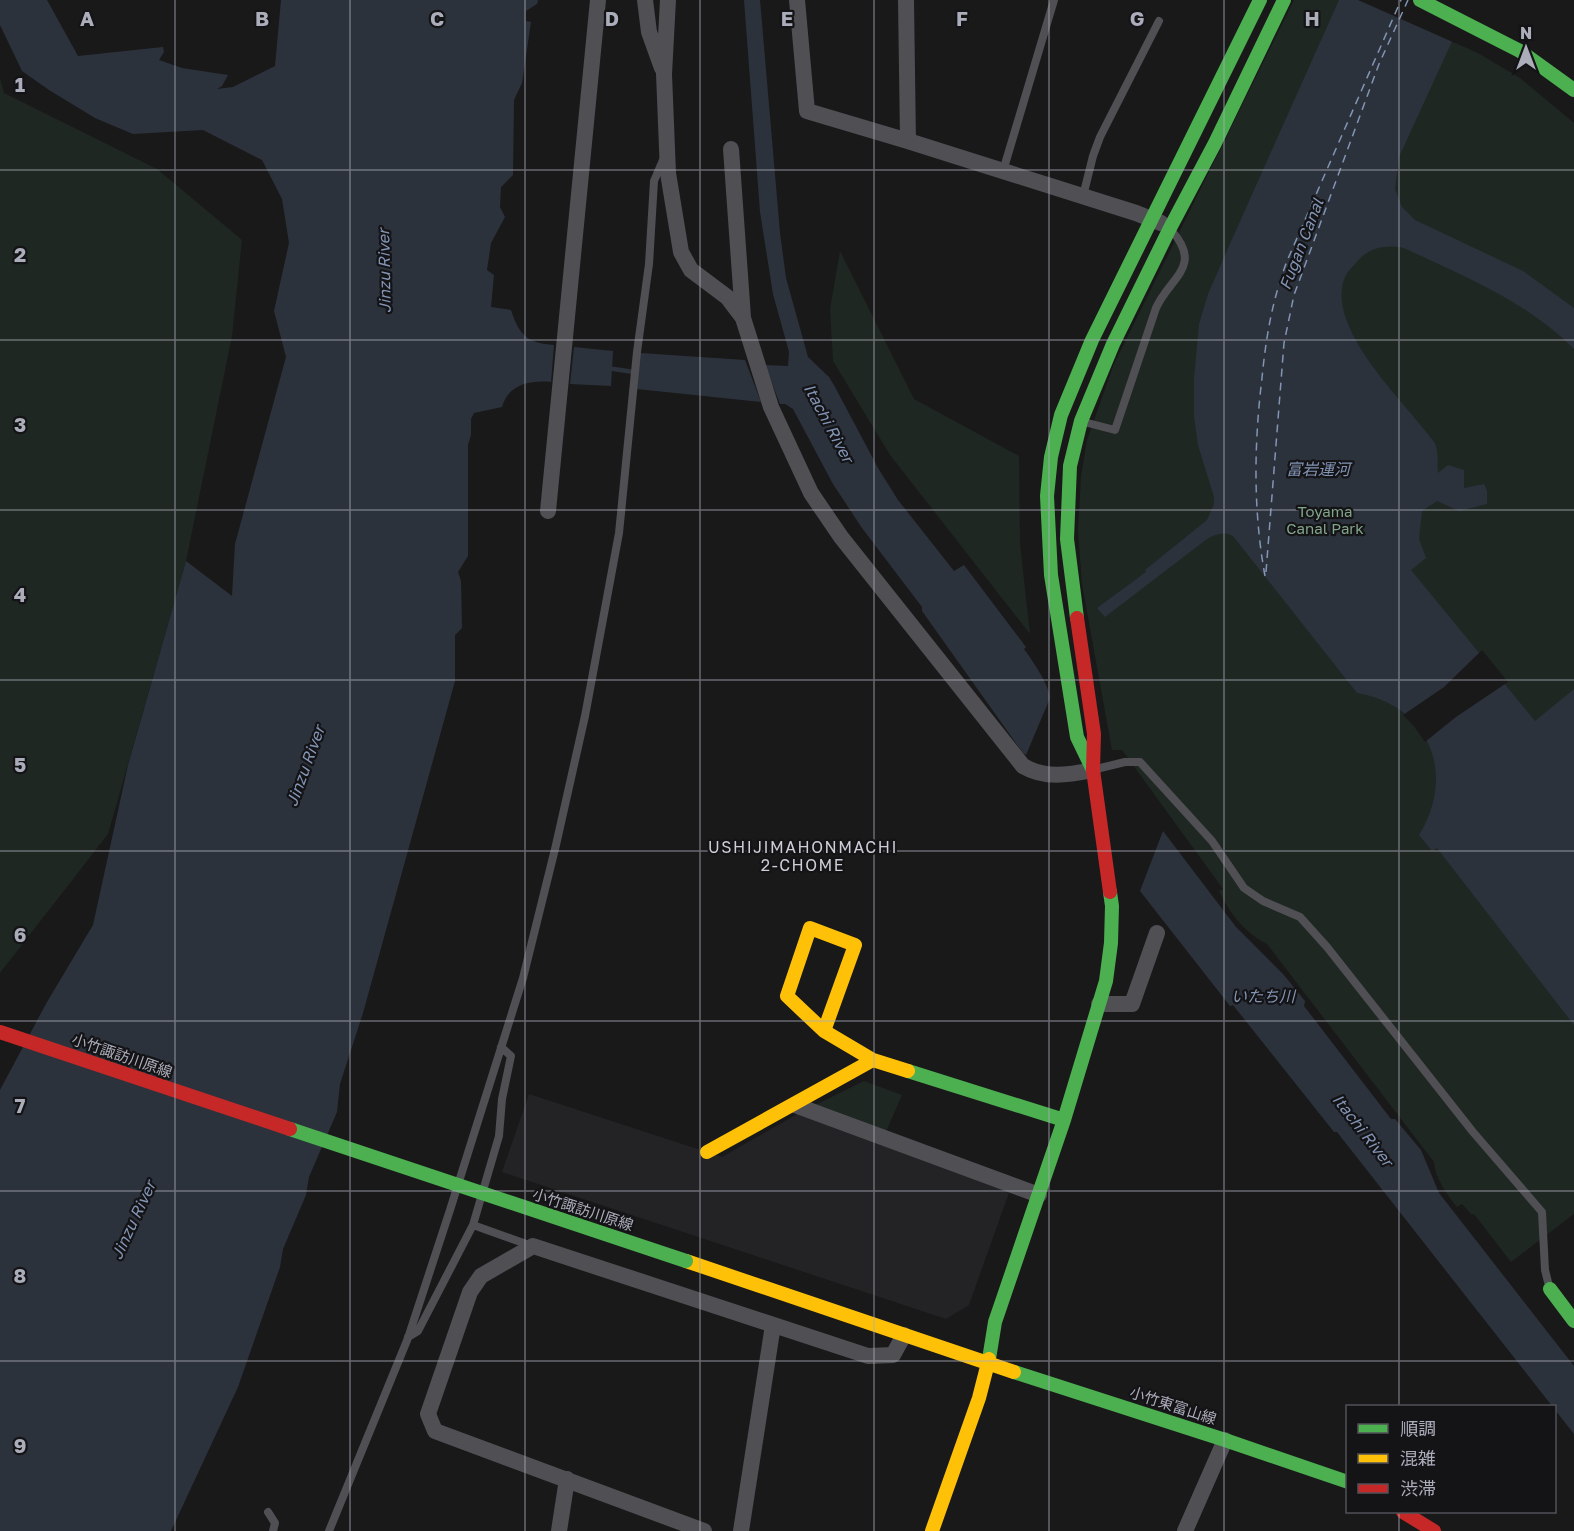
<svg xmlns="http://www.w3.org/2000/svg" width="1574" height="1531" font-family="'Golos Text','Noto Sans JP',sans-serif">
<style>
.built{fill:#232326}
.green{fill:#1f2722}
.water{fill:#2c323c}
.pier{fill:#19191a}
.lines{fill:none;stroke-linecap:round;stroke-linejoin:round}
.stream{stroke:#2c323c;stroke-width:4.5}
.ferry{stroke:#8295b5;stroke-width:1.5;stroke-dasharray:8 6;stroke-linecap:butt}
.lane{stroke:#4f4f54;stroke-width:8}
.street{stroke:#4f4f54;stroke-width:16}
.fast{stroke:#4caf50;stroke-width:14}
.slow{stroke:#ffc107;stroke-width:14}
.jam{stroke:#c62828;stroke-width:14}
.fast-bridge{stroke:#4caf50;stroke-width:14}
.jam-bridge{stroke:#c62828;stroke-width:14}
.grid{fill:none;stroke:#abadba;stroke-width:1.5;stroke-opacity:0.55}
.labels{text-anchor:middle;stroke-width:4.5;stroke-linejoin:round;paint-order:stroke}
.park-label{font-size:15px;fill:#82a58a;stroke:#141316}
.street-label{font-size:15px;fill:#abadba;stroke:#141316}
.water-label{font-size:16px;font-style:italic;fill:#8295b5;stroke:#141316}
.neighbourhood-label{font-size:16px;letter-spacing:1.5px;fill:#cccdd6;stroke:#141316}
.grid-label{font-size:20px;text-anchor:middle;font-weight:bold;fill:#abadba;stroke:#141316;stroke-width:4.5;stroke-linejoin:round;paint-order:stroke}
</style>
<rect width="100%" height="100%" fill="#19191a"/>
<path class="built" d="M529,1094L722,1157L801,1112L1010,1190L969,1305L946,1319L502,1172Z"/>
<path class="green" d="M1294,0H1358L1478,53L1520,78L1574,123V1214L1511,1262L1474,1214L1472,1215L1462,1204L1457,1207C1447,1195 1435,1178 1434,1162L1267,944C1245,933 1229,913 1219,891L1223,889L1122,750H1112L1082,584L1078,531L1081,476L1087,440L1114,364Z
M0,78L4,93L157,169L242,240L232,336L186,561L108,834L0,973Z
M840,251L914,399L1019,456L1020,544L1030,634L890,455L833,361L830,309Z
M864,1081L902,1095L885,1134L811,1107Z"/>
<path class="water" d="M0,0H47L78,56L163,47L164,52L159,60L182,68L228,75L222,86L217,89L233,87L275,66L281,0H538L537,4L526,11V21L531,22L522,83L514,100L513,175L501,187L500,207L505,217L491,243L487,270L494,275L491,307L511,310C519,335 527,343 554,345L551,382C531,380 508,384 502,407L474,413L471,419V435L468,445V556L458,572L461,581L462,628L455,635V681L363,1013L340,1084L337,1112L309,1177L306,1195L283,1249L280,1267L238,1387L171,1531H0V1090L47,1002L93,925L128,765L186,561L232,596L235,544L286,357L274,311L289,243L282,199L262,160L203,130L133,134L95,118L49,90L22,71L0,25Z
M744,0H760L780,233L786,278L808,357L829,377L835,387L878,468L898,500L954,571L964,565L1026,647L1024,649C1032,660 1049,684 1050,698L1026,755L1023,753L922,611V607L862,528L833,484L793,409L785,404H780L765,365L788,366L789,352L773,294L760,212Z
M1339,0H1471L1399,157L1395,189L1402,207L1415,220L1523,271L1574,308V349C1526,301 1464,276 1404,248C1385,244 1367,248 1355,264C1352,267 1348,271 1346,275C1321,326 1408,405 1434,442C1439,449 1437,464 1438,473L1448,465L1464,470V488L1484,484L1487,491V504L1459,511L1437,501L1422,511L1419,539L1426,558L1411,570L1535,721L1574,689V1025L1437,848L1432,851L1419,835C1457,774 1429,705 1357,693L1233,536C1224,531 1216,534 1207,539L1105,617L1097,608L1146,572L1145,570L1207,520L1214,504V497L1198,445L1194,416V379L1199,324L1208,294L1229,246Z
M574,347L613,351L611,386L570,384Z
M640,353L745,360L761,402L637,389Z
M1163,831L1236,927L1283,974L1305,1001L1304,1006L1391,1119H1395L1421,1150L1439,1193L1574,1366V1434L1337,1132H1334L1233,1005L1230,1006L1140,891Z"/>
<path class="pier" d="M1358,0H1474L1455,43Z
M1482,650L1508,682L1456,717L1425,742L1413,725L1403,715L1444,687Z"/>
<g class="lines">
<path class="stream" d="M607,368L634,372"/>
<path class="ferry" d="M1266,572L1284,343L1294,295L1379,64L1408,0
M1265,576C1253,510 1254,444 1262,378C1266,337 1272,301 1287,261L1401,0"/>
<path class="lane" d="M1003,171L1054,0
M1083,196L1093,156L1100,137L1159,21
M1084,422L1115,430L1156,308C1170,277 1203,267 1172,231
M1096,769L1125,762H1140L1212,841L1244,888L1263,901L1300,917L1327,947L1473,1132L1542,1212L1545,1270L1549,1286
M473,1225L532,1246
M408,1337L418,1331L473,1225L499,1136L502,1099L511,1056L501,1047
M268,1512L275,1523L273,1531
M329,1531L408,1338L450,1210L523,978L556,845L585,716L619,533L637,352L649,264L654,181L663,160"/>
<path class="street" d="M645,0L649,32L662,68
M668,0L664,74L668,173L681,252L691,270L727,297L743,318L771,407L811,493L841,537L1023,766C1045,779 1068,775 1093,770
M797,0L807,111L908,141
M906,0L908,141L1136,213L1161,223
M731,149L743,317
M548,511L598,0
M1099,1004H1132L1157,933
M795,1105L1039,1195
M559,1531L567,1479
M704,1531L435,1431L428,1414L470,1292L481,1276L533,1246L868,1356L893,1355L904,1335
M741,1531L773,1325
M1185,1531L1225,1440"/>
<path class="fast" d="M1420,0L1520,51L1574,90
M1077,618L1067,539L1070,466L1081,421L1113,344L1170,228L1215,143L1284,0
M1092,768L1077,737L1051,575L1047,496L1051,457L1061,415L1092,340L1260,0
M908,1071L1064,1120
M1550,1289L1574,1321
M989,1359L995,1322L1064,1120L1106,981L1111,943L1112,906L1110,892
M1014,1372L1225,1440L1348,1482"/>
<path class="slow" d="M824,1031L855,945L810,928L787,996L824,1031L873,1060
M707,1152L873,1060L908,1071
M686,1261L1014,1372
M932,1531L979,1398L989,1359"/>
<path class="jam" d="M1077,618L1094,734L1093,770L1110,892
M1403,1512L1434,1531"/>
<path class="fast-bridge" d="M290,1129L686,1261"/>
<path class="jam-bridge" d="M0,1032L290,1129"/>
</g>
<path class="grid" d="M175,0V1531M350,0V1531M525,0V1531M700,0V1531M874,0V1531M1049,0V1531M1224,0V1531M1399,0V1406M0,170H1574M0,340H1574M0,510H1574M0,680H1574M0,851H1574M0,1021H1574M0,1191H1574M0,1361H1574M1399,1512V1531"/>
<g class="labels">
<g class="park-label">
<text x="1325" y="517">Toyama<tspan x="1325" dy="17">Canal Park</tspan></text>
</g>
<g class="street-label">
<text transform="translate(122 1056) rotate(19)" y="5">小竹諏訪川原線</text>
<text transform="translate(583 1210) rotate(18)" y="5">小竹諏訪川原線</text>
<text transform="translate(1173 1406) rotate(18)" y="5">小竹東富山線</text>
</g>
<g class="water-label">
<text transform="translate(1301 244) rotate(-69)" y="6">Fugan Canal</text>
<text transform="translate(384 271) rotate(-91)" y="6">Jinzu River</text>
<text transform="translate(829 423) rotate(62)" y="6">Itachi River</text>
<text x="1318" y="475">富岩運河</text>
<text transform="translate(305 766) rotate(-70)" y="6">Jinzu River</text>
<text x="1263" y="1002">いたち川</text>
<text transform="translate(1363 1130) rotate(52)" y="6">Itachi River</text>
<text transform="translate(133 1220) rotate(-65)" y="6">Jinzu River</text>
</g>
<g class="neighbourhood-label">
<text x="803" y="853">USHIJIMAHONMACHI<tspan x="803" dy="18">2-CHOME</tspan></text>
</g>
</g>
<g class="grid-label">
<text x="87" y="26">A</text>
<text x="262" y="26">B</text>
<text x="437" y="26">C</text>
<text x="612" y="26">D</text>
<text x="787" y="26">E</text>
<text x="962" y="26">F</text>
<text x="1137" y="26">G</text>
<text x="1312" y="26">H</text>
<text x="20" y="92">1</text>
<text x="20" y="262">2</text>
<text x="20" y="432">3</text>
<text x="20" y="602">4</text>
<text x="20" y="772">5</text>
<text x="20" y="942">6</text>
<text x="20" y="1113">7</text>
<text x="20" y="1283">8</text>
<text x="20" y="1453">9</text>
</g>
<rect x="1346" y="1405" width="210" height="108" fill="#141316" stroke="#505158" stroke-width="1.5"/>
<rect x="1358" y="1424" width="30" height="9" fill="#4caf50" stroke="#505158" stroke-width="1.5"/>
<text x="1400" y="1435" font-size="18" fill="#abadba">順調</text>
<rect x="1358" y="1454" width="30" height="9" fill="#ffc107" stroke="#505158" stroke-width="1.5"/>
<text x="1400" y="1465" font-size="18" fill="#abadba">混雑</text>
<rect x="1358" y="1484" width="30" height="9" fill="#c62828" stroke="#505158" stroke-width="1.5"/>
<text x="1400" y="1495" font-size="18" fill="#abadba">渋滞</text>
<g transform="translate(1526 48)" stroke="#141316" stroke-width="4.5" paint-order="stroke">
<path d="M0-4.5L10 22L0 15L-10 22Z" fill="#abadba"/>
<text y="-9" font-size="16" font-weight="bold" text-anchor="middle" fill="#abadba">N</text>
</g>
</svg>
